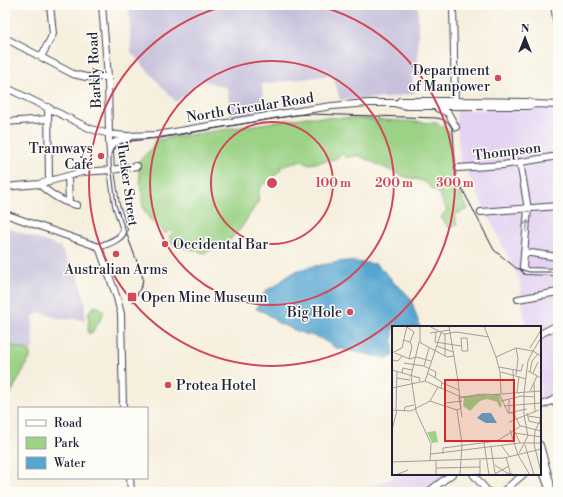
<svg xmlns="http://www.w3.org/2000/svg" width="563" height="497" font-family="'Libre Bodoni',serif">
<style>
.built{fill:#e4d3f2}
.industrial{fill:#c6c0da}
.green{fill:#9bd285;stroke:#5e7a60}
.water{fill:#56a6d0;stroke:#3c6486}
.lines{fill:none;stroke-linecap:round;stroke-linejoin:round}
.minor-casing{stroke:#424153;stroke-width:8}
.minor{stroke:#fff;stroke-width:6}
.tram{stroke:#22223b;stroke-width:1}
.oneway{stroke:#9c9ca7}
.ring{fill:none;stroke:#d1495b;stroke-width:2}
.poi-dot{fill:#d1495b;stroke:#fdfcf7;stroke-width:1.5}
.labels{text-anchor:middle;stroke-width:3;stroke-linejoin:round;paint-order:stroke}
.street-label{font-size:14px;fill:#22223b;stroke:#fdfcf7}
.poi-label{font-size:14px;fill:#22223b;stroke:#fdfcf7;text-anchor:end}
.inset-road{fill:none;stroke:#a19d9c;stroke-width:1}
.view{fill:#d62828;fill-opacity:0.15;stroke:#d62828;stroke-width:2}
.inset-edge{fill:none;stroke:#22223b;stroke-width:2}
.centre{fill:#d1495b;stroke:#fdfcf7;stroke-width:2}
.ring-label{font-size:12px;text-anchor:middle;font-weight:bold;fill:#d1495b;stroke:#fdfcf7;stroke-width:3;stroke-linejoin:round;paint-order:stroke}
</style>
<rect width="100%" height="100%" fill="#fdfcf7"/>
<filter id="ink" filterUnits="userSpaceOnUse"><feTurbulence type="fractalNoise" baseFrequency=".025" numOctaves="2"/><feDisplacementMap in="SourceGraphic" scale="8" xChannelSelector="R" yChannelSelector="G"/><feConvolveMatrix kernelMatrix="1 2 1 2 8 2 1 2 1" color-interpolation-filters="sRGB"/></filter>
<filter id="wash" filterUnits="userSpaceOnUse"><feTurbulence type="fractalNoise" baseFrequency=".012" numOctaves="4" result="noise"/><feDisplacementMap in="SourceGraphic" scale="16" xChannelSelector="R" yChannelSelector="G"/><feGaussianBlur stdDeviation="0.9" result="paint"/><feColorMatrix in="noise" values="0 0 0 0 0 0 0 0 0 0 0 0 0 0 0 0 0 1.4 0 .05"/><feComposite in="paint" operator="in"/></filter>
<g filter="url(#wash)">
<rect width="100%" height="100%" fill="#f6efdd"/>
<path class="built" d="M536,108H558V394L540,402V327H526L519,279L466,170L460,165L456,110H529Z
M401,474H447L430,487L414,492H369L366,489Z"/>
<path class="industrial" d="M129,5H418V72L412,74L415,93L388,98L340,100L333,75L262,84L264,112L231,117L227,88L202,80L176,102L131,52Z
M5,227L60,247L67,260L78,275L85,301V320L58,318L39,312L33,316V348L30,351L5,344Z"/>
<path class="green" d="M307,117L347,118L436,123L445,127L449,132L451,175L449,178L450,181L454,182L468,209L454,215L457,225L449,228L441,217L447,210L438,192L432,189L424,181L405,177L357,155L352,157H345L343,153L335,159L310,164L298,160L296,163L281,166V169L269,182L263,184L259,190L258,202L241,228L227,243L204,253L168,243L171,240L169,236L173,233L170,230L165,234L151,221L143,208L138,162L150,150L156,140Z
M94,306C114,310 95,324 92,333H88L89,311Z
M5,344L30,351V358L7,400H5Z"/>
<path class="water" d="M345,261L376,264L381,268L388,275L394,283L404,291L411,299L420,327H393V357L385,358L336,348L320,338L299,332L278,323L266,313L256,309L266,290L274,287L285,278L298,270L310,267Z"/>
</g>
<g filter="url(#ink)">
<g class="lines">
<defs>
<path id="minor" d="M453,5L455,104
M554,5L558,31
M5,38L73,74L86,77H108
M41,57L53,34L50,5
M5,87L91,129L109,134L126,136L157,135L279,114L332,106L368,103H394L407,106H528L535,104
M400,101H455L528,102L535,104L558,105
M48,107L49,182
M437,108L448,113L456,127
M5,122L48,119
M110,150L115,142L128,139
M520,162L528,209L523,267L526,271L558,272
M458,168L503,165L558,156
M68,176L69,203
M39,184C49,193 64,203 77,205
M5,187L39,184L82,172L111,170L137,166
M481,212L558,206
M5,214L99,247
M99,247C108,243 121,240 124,230L116,205L111,170L109,139L108,77L102,5
M99,247L117,298L121,314L123,408
M524,252L558,257
M518,299L558,292
M540,334L558,325
M553,400L558,407
M540,406L558,398
M540,445L550,482L551,492
M540,464L550,491
M473,474L488,492
M130,478L131,492
M428,492L452,474
M502,492L524,474"/>
</defs>
<use href="#minor" class="minor-casing"/>
<use href="#minor" class="minor"/>
<path class="tram" d="M133,302L142,285L143,278L116,205L111,164V154L114,147L124,142L156,138L296,115L310,114L437,118C446,120 451,123 453,132L456,177L494,250L516,268L529,272H558"/>
</g>
<defs><path id="oneway-shaft" d="M-6 0H5M1.5-3L5.5 0L1.5 3" fill="none" stroke-width="1.6" stroke-linecap="round" stroke-linejoin="round"/></defs>
<use class="oneway" href="#oneway-shaft" transform="translate(527 226) rotate(-83)"/>
</g>
<g class="ring">
<circle cx="272" cy="183" r="61"/>
<circle cx="272" cy="183" r="122"/>
<path d="M315 5A183 183 0 1 1 229 5"/>
</g>
<g class="poi-dot">
<circle cx="498" cy="78" r="4"/>
<circle cx="101" cy="156" r="4"/>
<circle cx="165" cy="244" r="4"/>
<circle cx="116" cy="254" r="4"/>
<rect x="127" y="292" width="10" height="10" rx="2"/>
<circle cx="350" cy="312" r="4"/>
<circle cx="168" cy="385" r="4"/>
</g>
<g class="labels">
<g class="street-label">
<text transform="translate(94 70) rotate(-93)" y="5">Barkly Road</text>
<text transform="translate(250 107) rotate(-9)" y="5">North Circular Road</text>
<text transform="translate(507 151) rotate(-7)" y="5">Thompson</text>
<text transform="translate(128 184) rotate(82)" y="5">Tucker Street</text>
</g>
<g class="poi-label">
<text x="490" y="75">Department<tspan x="490" dy="16">of Manpower</tspan></text>
<text x="93" y="153">Tramways<tspan x="93" dy="16">Café</tspan></text>
<text x="173" y="249" text-anchor="start">Occidental Bar</text>
<text x="116" y="274" text-anchor="middle">Australian Arms</text>
<text x="141" y="302" text-anchor="start">Open Mine Museum</text>
<text x="342" y="317">Big Hole</text>
<text x="176" y="390" text-anchor="start">Protea Hotel</text>
</g>
</g>
<g transform="translate(392 326)">
<rect width="149" height="149" fill="#f6efdd"/>
<path d="M107,69L110,80L108,82L105,76L95,73L88,75L78,85L71,80L72,71ZM44,105L46,116L40,117L35,106Z" fill="#9bd285"/>
<path d="M90,87H99L105,97H94L85,92Z" fill="#56a6d0"/>
<path class="inset-road" d="M37,0L52,8L64,6L97,11M57,0L66,55L69,82L65,84M92,0L104,31L124,22L141,25M44,6L43,16L69,20M38,7L58,4M75,12L76,25H70L69,12ZM149,12L141,25L149,30M11,14L18,16L22,6L15,1M28,16V0M45,20L61,26M138,22L149,4M0,27L10,22L15,0M3,27L18,33L24,31L39,35M53,30V8M104,31L108,46L109,67M17,33L20,20L18,16M0,34L6,35L10,30M12,37L32,40L44,46L43,52M32,40L37,22M107,41L129,45L131,38M0,44L28,52L27,55M121,44L123,90L128,100M136,45L149,52M109,46L134,53M138,46L140,35L146,28M10,47L11,42L20,44M35,47L50,56L49,63M141,47L146,36M124,49L126,33L124,22M5,52L18,54M33,55L49,7M50,57L67,64M142,57L143,86M0,62L33,55L69,71L149,65M138,65L145,50M125,67L127,50M117,74V87H123M38,75L46,61M109,75L130,70L142,71M53,80L54,77L70,75M112,80L149,77M0,84L19,85L38,75L65,84M4,84L5,45M65,84L70,118L68,149M12,85L13,81L22,79M135,87L137,95L149,98M136,90L149,92M70,91L67,72L89,68L108,69L116,87L135,83M149,92L143,105L142,118L149,146M117,96L147,84M0,104L5,84M118,104L126,129M123,106L128,117M123,107L149,111M92,117L97,149M109,119L118,131M133,119L142,149M99,121L103,147M127,127L136,110L132,89V67L136,35L141,25M39,128L128,117H149M51,128V122L105,115L129,100L149,105M126,129L138,149M114,131L119,149M44,134V149M38,135L39,118L24,85L19,50L27,16L55,31L62,30M0,136L112,132L149,123M103,139L115,147L124,149M44,142L88,141M4,149L16,144M72,149L88,148V134M101,149L117,140"/>
<path class="view" d="M53,54H122V115H53Z"/>
<rect width="149" height="149" class="inset-edge"/>
</g>
<circle cx="272" cy="183" r="6" class="centre"/>
<g class="ring-label">
<text x="333" y="187">100 m</text>
<text x="394" y="187">200 m</text>
<text x="455" y="187">300 m</text>
</g>
<rect width="563" height="497" fill="none" stroke="#fdfcf7" stroke-width="20"/>
<rect x="18" y="407" width="130" height="72" fill="#fdfcf7" stroke="#a5a5ac"/>
<rect x="26" y="420" width="20" height="6" fill="#ffffff" stroke="#a5a5ac"/>
<text x="54" y="427" font-size="12" fill="#22223b">Road</text>
<rect x="26" y="437" width="20" height="12" fill="#9bd285" stroke="#a5a5ac"/>
<text x="54" y="447" font-size="12" fill="#22223b">Park</text>
<rect x="26" y="457" width="20" height="12" fill="#56a6d0" stroke="#a5a5ac"/>
<text x="54" y="467" font-size="12" fill="#22223b">Water</text>
<g transform="translate(525 38)" stroke="#fdfcf7" stroke-width="3" paint-order="stroke">
<path d="M0-3L7 15L0 10L-7 15Z" fill="#22223b"/>
<text y="-6" font-size="11" font-weight="bold" text-anchor="middle" fill="#22223b">N</text>
</g>
</svg>
